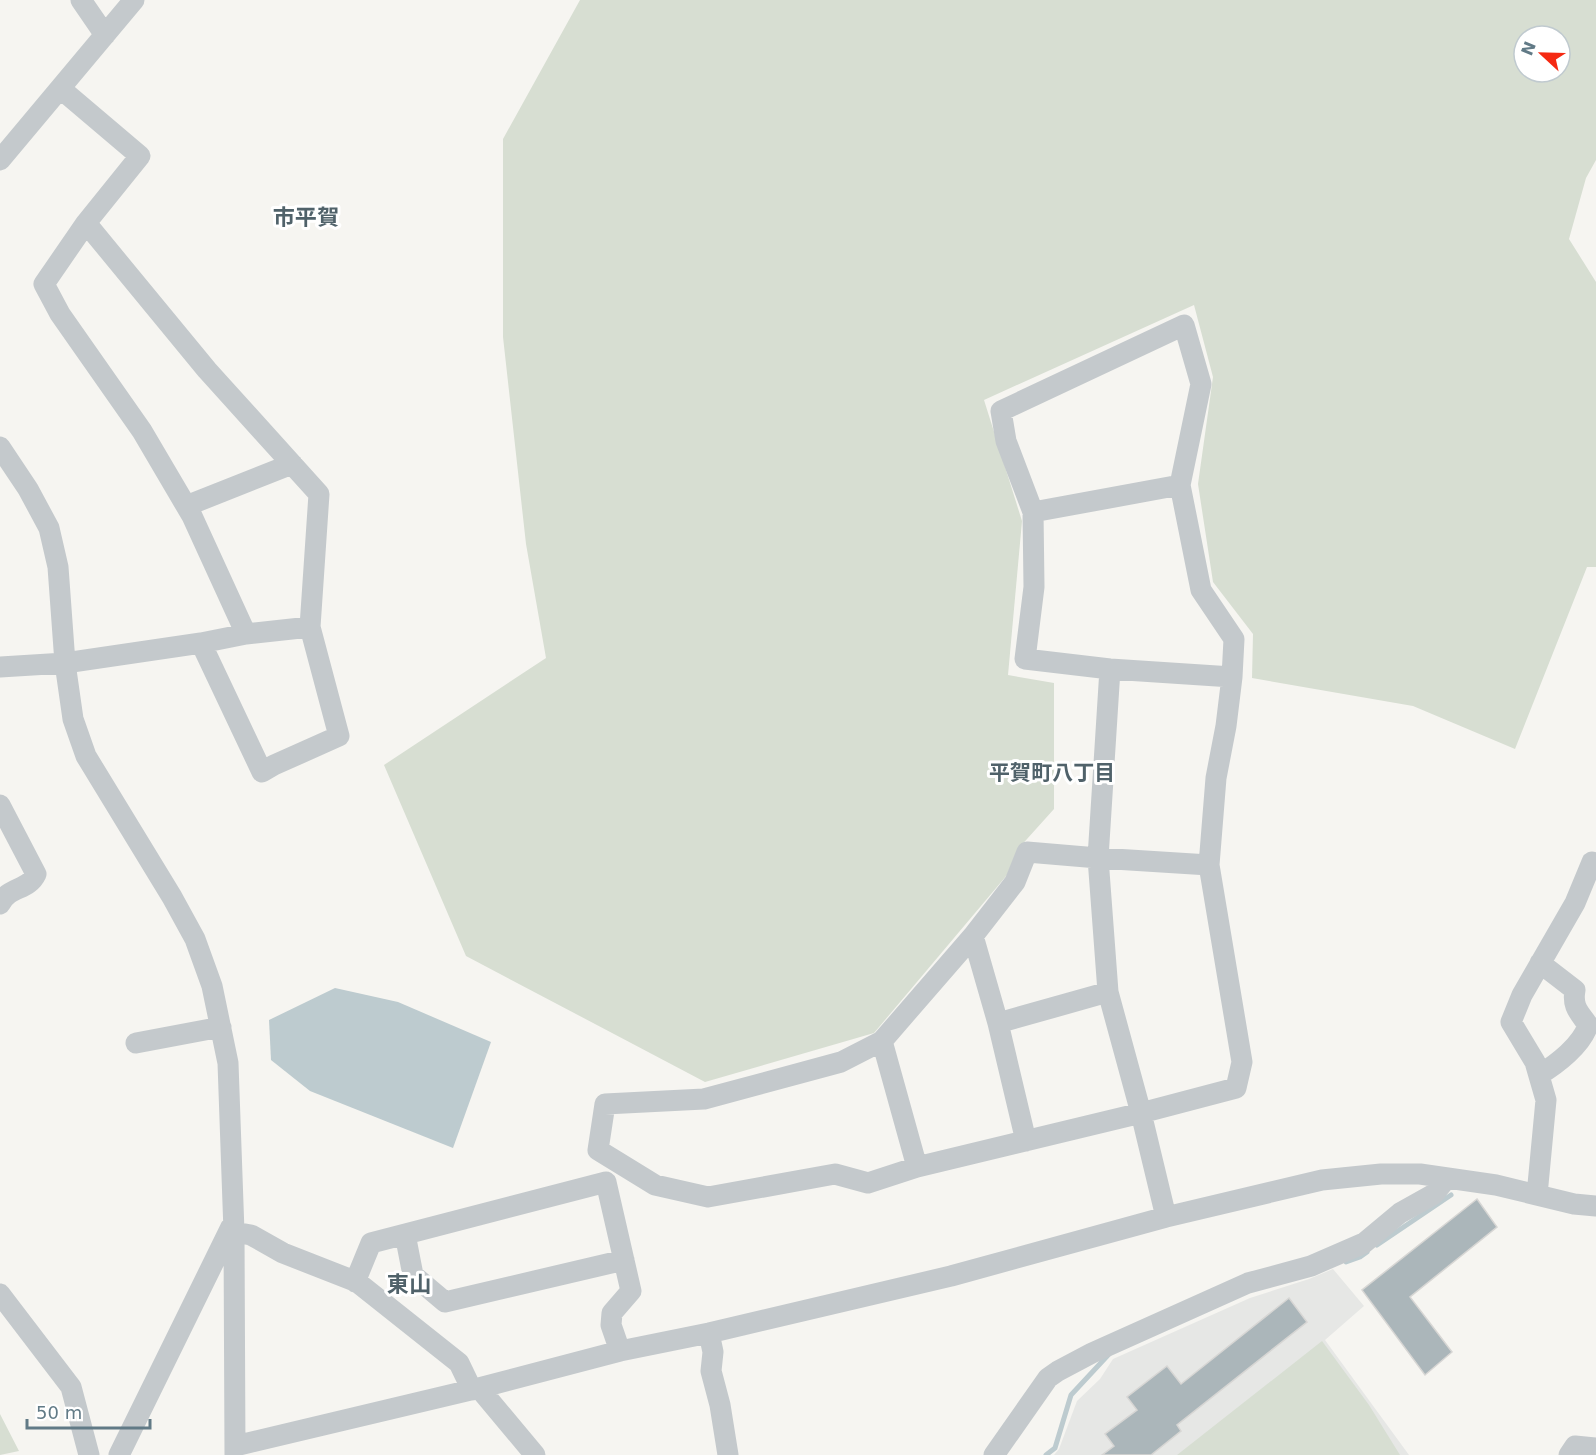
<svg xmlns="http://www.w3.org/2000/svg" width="1596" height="1455" font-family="'DejaVu Sans','Noto Sans JP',sans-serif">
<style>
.built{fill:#e6e7e5}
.green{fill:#d7ded2;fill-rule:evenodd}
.water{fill:#bdcbcf}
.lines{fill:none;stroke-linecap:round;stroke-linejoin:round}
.stream{stroke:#bdcbcf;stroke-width:5}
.building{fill:#abb6ba;stroke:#d7d6d4;stroke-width:1.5}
.minor{stroke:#c4c9cc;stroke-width:21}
.labels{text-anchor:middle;stroke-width:6;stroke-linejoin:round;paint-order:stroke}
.neighbourhood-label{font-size:21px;font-weight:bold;fill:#50626a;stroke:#fff}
.quarter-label{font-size:22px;font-weight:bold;fill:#50626a;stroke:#fff}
</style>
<rect width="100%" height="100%" fill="#f6f5f1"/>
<path class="built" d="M1333,1269L1364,1306L1325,1340L1409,1455H1054L1059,1449L1077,1401L1100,1379L1113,1359L1250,1298L1309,1279Z"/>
<path class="green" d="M580,0H1596V160L1586,178L1569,239L1596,282V567H1587L1515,749L1413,706L1252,678L1253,634L1213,582L1198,484L1213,377L1194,305L984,400L1022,521L1008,675L1054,683V809L1018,849L1007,875L874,1033L705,1082L466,956L384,765L546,658L526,544L503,337V139ZM1524,36H1560V72H1524Z
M1322,1341L1369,1405L1400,1455H1177Z
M0,1414L19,1451L0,1455Z"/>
<path class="water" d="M335,988L398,1002L491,1042L453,1148L310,1091L271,1060L269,1020Z"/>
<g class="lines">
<path class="stream" d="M1377,1245L1451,1195
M1346,1262L1360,1257L1367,1252
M1046,1455L1055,1448L1071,1395L1110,1353"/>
</g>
<path class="building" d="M1477,1199L1497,1227L1410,1297L1452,1352L1425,1375L1362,1290Z
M1289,1298L1307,1322L1177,1425L1181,1431L1151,1455H1102L1114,1446L1105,1434L1137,1410L1127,1397L1167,1366L1181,1384Z"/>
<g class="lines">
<path class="minor" d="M81,0L105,35
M61,89L140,156L86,223L44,284L60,314L142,431L192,516L246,634
M0,160L134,0
M86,223L207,370L319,494L310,627L339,736L274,765L262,772L201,643
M0,447L28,489L49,528L58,567L65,663L73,719L86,756L172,897L195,939L212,986L228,1063L234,1232L235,1455
M186,506L292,464
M1033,512L1180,485
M0,667L65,663L201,643L246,634L310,627
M1110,669L1098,858L1108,992L1141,1113L1166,1217
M0,805L36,874C28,891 9,886 0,904
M1209,865L1098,858L1027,852L1015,882L973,936L882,1041L841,1062L704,1099L605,1104L598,1150L655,1185L708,1197L835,1174L868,1183L917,1167L1141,1113L1236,1088L1242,1062L1209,865L1216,778L1226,726L1232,677L1234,639L1201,590L1180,485L1201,384L1184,325L1001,411L1006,441L1033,512L1034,587L1025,659L1110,669L1232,677
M973,936L998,1023L1026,1141
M998,1023L1108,992
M882,1041L917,1167
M136,1043L221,1027
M1539,1075C1557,1064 1582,1045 1588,1025C1579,1012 1572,1007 1575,990L1540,963
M1537,1195L1546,1100L1535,1062L1511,1022L1522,995L1575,903L1592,862
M234,1232L251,1235L283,1253L357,1282L459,1363L472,1390
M405,1234L413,1275L445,1302L624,1260
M355,1282L371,1243L606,1182L631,1291L612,1313L611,1325L620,1351
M0,1294L71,1387L89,1455
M709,1333L713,1352L711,1371L720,1405L728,1455
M479,1388L535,1455
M235,1446L479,1388L620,1351L709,1333L951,1276L1166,1217L1322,1180L1381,1174H1420L1496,1185L1574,1204L1596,1206
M119,1455L231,1227
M994,1455L1048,1378L1058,1371L1092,1353L1248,1283L1311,1266L1364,1243L1400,1213L1434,1194L1447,1178
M1569,1455L1575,1446L1596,1448"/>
</g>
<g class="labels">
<g class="neighbourhood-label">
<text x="1052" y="780">平賀町八丁目</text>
</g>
<g class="quarter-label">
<text x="306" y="225">市平賀</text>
<text x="409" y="1292">東山</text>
</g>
</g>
<g transform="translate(1542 54) rotate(292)"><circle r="28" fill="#ffffff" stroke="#c0cacf" stroke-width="1.5"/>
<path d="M0-4.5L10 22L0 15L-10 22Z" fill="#f52912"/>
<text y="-9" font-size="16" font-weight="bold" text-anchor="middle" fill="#617a86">N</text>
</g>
<path d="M27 1419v9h123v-9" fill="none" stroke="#617a86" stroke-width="3"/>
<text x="36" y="1419" font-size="18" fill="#617a86" stroke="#ffffff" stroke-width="4.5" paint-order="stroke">50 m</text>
</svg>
